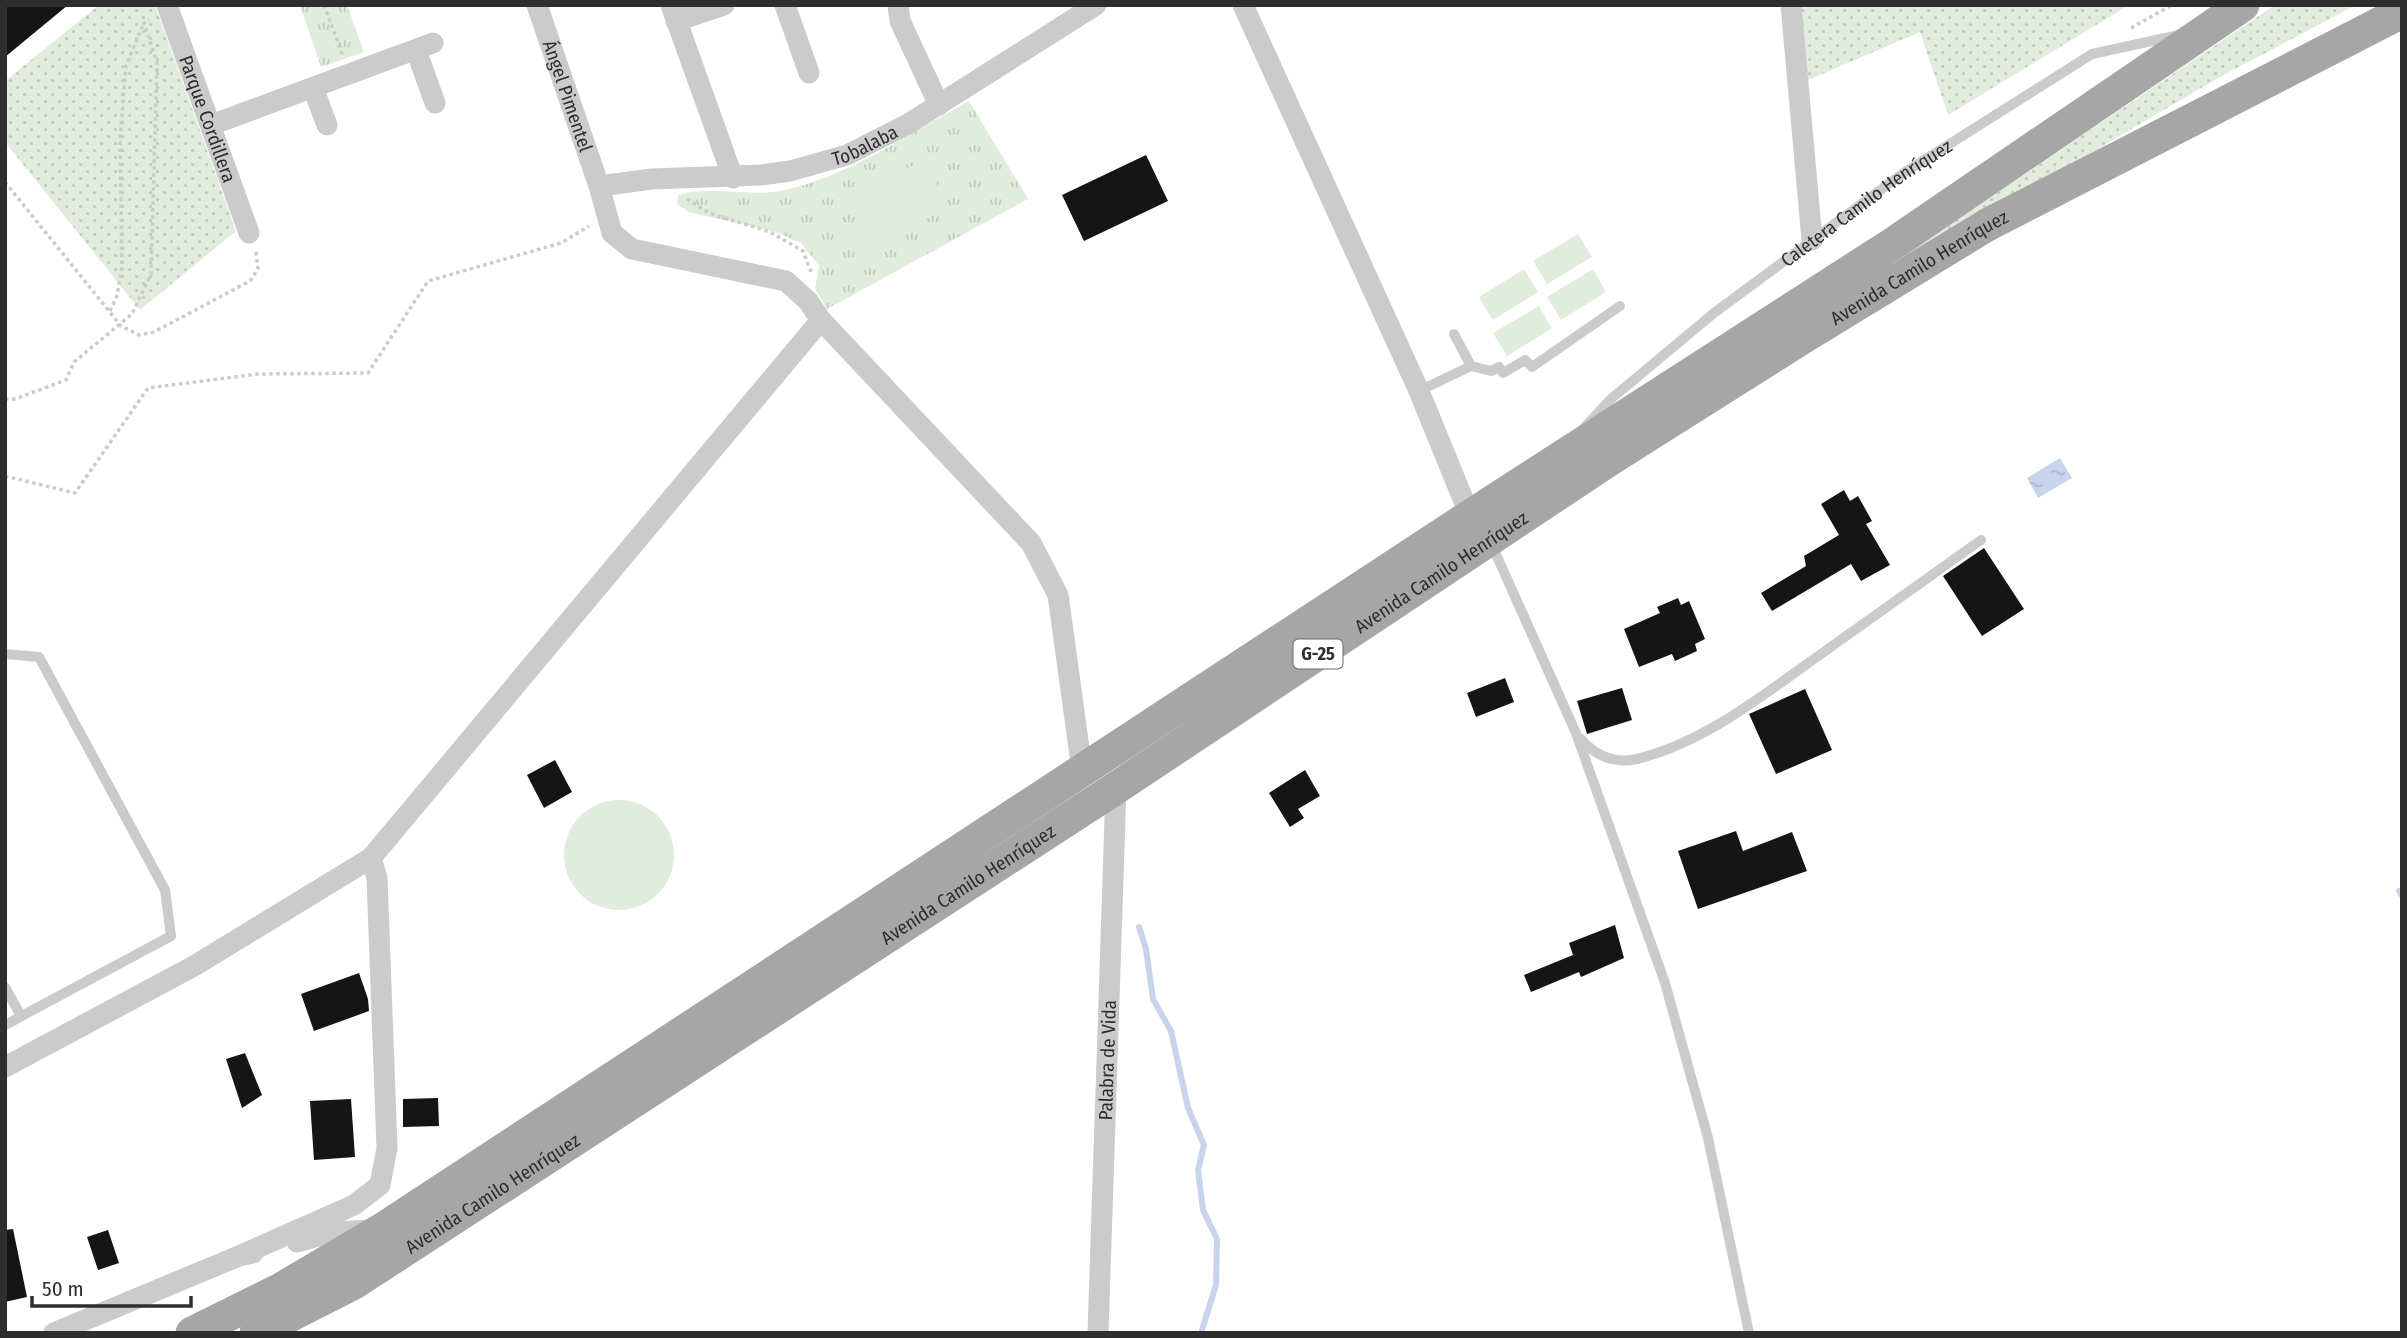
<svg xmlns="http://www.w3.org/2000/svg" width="2407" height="1338" font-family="'Fira Sans Condensed',sans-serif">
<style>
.grass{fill:url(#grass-dots)}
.park{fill:url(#park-tufts)}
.pitch{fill:#e0ecdc}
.water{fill:url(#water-ripples)}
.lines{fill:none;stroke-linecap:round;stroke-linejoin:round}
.stream{stroke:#c8d4ec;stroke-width:6}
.building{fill:#151515}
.path{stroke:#cbcbcb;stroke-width:3.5;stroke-dasharray:3.5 3.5;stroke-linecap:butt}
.lane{stroke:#cbcbcb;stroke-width:10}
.street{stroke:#cbcbcb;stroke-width:21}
.primary{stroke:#a6a6a6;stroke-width:33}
.labels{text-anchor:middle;stroke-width:7;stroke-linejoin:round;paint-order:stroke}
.shield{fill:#fff;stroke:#6d6d6d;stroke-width:2}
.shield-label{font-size:18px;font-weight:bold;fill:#2e2e2e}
.street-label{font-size:19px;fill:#2e2e2e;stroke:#fff}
</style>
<defs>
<pattern id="grass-dots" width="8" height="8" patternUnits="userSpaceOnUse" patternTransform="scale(1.75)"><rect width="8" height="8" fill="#e0ecdc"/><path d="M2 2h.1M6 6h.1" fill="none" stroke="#c0cbbd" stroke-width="1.8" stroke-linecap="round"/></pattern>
<pattern id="park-tufts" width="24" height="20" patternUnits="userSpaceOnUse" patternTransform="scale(1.75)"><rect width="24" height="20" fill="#e0ecdc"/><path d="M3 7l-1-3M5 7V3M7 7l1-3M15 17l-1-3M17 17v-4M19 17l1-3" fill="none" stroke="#c0cbbd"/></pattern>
<pattern id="water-ripples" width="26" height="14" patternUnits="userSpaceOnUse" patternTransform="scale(1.75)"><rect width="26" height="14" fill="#c8d4ec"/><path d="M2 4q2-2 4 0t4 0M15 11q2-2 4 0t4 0" fill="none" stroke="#acb6cb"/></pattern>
</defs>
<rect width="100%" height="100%" fill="#fff"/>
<path class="grass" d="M99,5H155L236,231L140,310L5,142V81Z
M1800,5H2129L1948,115L1920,32L1808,80Z
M2275,5H2356L2218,78L1691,389L1979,205Z"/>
<path class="park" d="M300,5H347L364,52L321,67Z
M969,101L1028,199L827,309L815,289L819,266L801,243L773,231L689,212L677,204L678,195C712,185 746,197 780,191C847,178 909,133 969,101Z"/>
<path class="pitch" d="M927,160L947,210L866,243L846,194Z
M1578,234L1592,257L1547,284L1533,261Z
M1524,269L1538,292L1493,320L1479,297Z
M1593,269L1606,292L1561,320L1547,297Z
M1539,306L1552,328L1507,356L1493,333Z
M564 855a55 55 0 1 1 110 0a55 55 0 1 1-110 0Z"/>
<path class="water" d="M2060,458L2072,478L2038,498L2027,478Z"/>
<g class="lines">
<path class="stream" d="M2399,891L2402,896
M1139,927L1146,949L1153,999L1171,1031L1188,1108L1204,1145L1198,1170L1203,1210L1217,1239L1216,1285L1201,1333"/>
</g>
<path class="building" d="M5,5H68L5,57Z
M1146,155L1168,201L1084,241L1062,195Z
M1844,490L1850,501L1858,496L1872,521L1866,524L1890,565L1861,581L1851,564L1772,611L1761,593L1806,566L1804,556L1839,535L1821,504Z
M1984,548L2024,609L1982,636L1943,576Z
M1678,598L1681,605L1689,601L1705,639L1695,644L1697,651L1675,661L1672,654L1639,667L1624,629L1660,613L1657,607Z
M1505,678L1514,702L1476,717L1467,693Z
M1622,688L1632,720L1587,734L1577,701Z
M1805,689L1832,750L1776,774L1749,714Z
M555,760L572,792L544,808L527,775Z
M1305,770L1320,796L1298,809L1304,818L1290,827L1269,793Z
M1736,831L1743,851L1792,832L1807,871L1698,909L1678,851Z
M1615,925L1624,958L1581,977L1579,972L1531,992L1524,975L1573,955L1569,943Z
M359,973L368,999L369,1011L314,1031L301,994Z
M245,1053L262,1095L242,1108L226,1059Z
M438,1098L439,1126L403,1127V1099Z
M351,1099L355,1157L314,1160L310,1101Z
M13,1229L27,1297L5,1302V1230Z
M108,1230L119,1263L98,1270L87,1237Z"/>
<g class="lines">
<path class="path" d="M324,5L343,56
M2131,28L2172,5
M5,182L121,326L139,335L154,332L250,281L258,269L256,252
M687,199L709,213L770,232L803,251L812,274
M110,311L117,296L122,267L120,139L126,65L143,25
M5,399H15L66,380L74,362L132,314L151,274L157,63L144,23L149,20
M5,476L75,493L148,388L258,374L368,373L428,281L561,243L589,226"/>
<g class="lane">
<path d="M1454,334L1471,366"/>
<path d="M1419,391L1471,366L1491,371L1499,367L1503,373L1525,360L1532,367L1620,306"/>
<path id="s1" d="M1586,426L1611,399L1714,313L1902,174L2092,54L2179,35"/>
<path d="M1491,543L1576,733L1665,983L1708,1138L1749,1333"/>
<path d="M5,654L39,657L165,890L171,936L5,1025"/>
<path d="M1581,739C1595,756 1615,764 1637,759C1706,742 1764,694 1821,654C1874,616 1927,578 1981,540"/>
<path d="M5,987L21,1016"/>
</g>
<g class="street">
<path id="s2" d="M167,5L249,233"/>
<path id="s3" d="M537,5L599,186L612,233L632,249L786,281L808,301L821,320L1031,543L1058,595L1082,770"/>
<path d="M671,5L733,178"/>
<path d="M785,5L809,73"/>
<path d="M898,5L900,21L939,105"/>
<path d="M1243,5L1419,391L1470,516"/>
<path d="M1791,5L1812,240"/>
<path d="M676,21L724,5"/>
<path d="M416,50L435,103"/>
<path d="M313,88L327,125"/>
<path d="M211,125L433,43"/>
<path id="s4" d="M599,186L652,179L761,175L790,171L847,155L908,124L1096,5"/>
<path d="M5,1067L194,966L371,858L821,320"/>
<path d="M297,1242L333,1232L372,1230"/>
<path d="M239,1256L354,1205L380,1185L387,1148L377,878L371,858"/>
<path d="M54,1333L239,1256L253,1253"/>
<path id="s5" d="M1098,1333L1116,788"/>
</g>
<g class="primary">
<path d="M192,1333L281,1289L381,1230L1470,516L1897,241L2243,5"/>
<path id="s6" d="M256,1333L354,1283L1116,788L1612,458L1802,338L1987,225L2402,12"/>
</g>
</g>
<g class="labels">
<rect class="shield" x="1293.5" y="639.5" width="49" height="29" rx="5"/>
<g class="shield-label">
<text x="1318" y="660">G-25</text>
</g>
<g class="street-label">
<text dy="7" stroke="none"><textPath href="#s3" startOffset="96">Ángel Pimentel</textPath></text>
<text dy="7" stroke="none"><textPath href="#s2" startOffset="121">Parque Cordillera</textPath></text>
<text dy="7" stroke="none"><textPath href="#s4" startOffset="271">Tobalaba</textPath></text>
<text dy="7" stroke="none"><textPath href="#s1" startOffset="359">Caletera Camilo Henríquez</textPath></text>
<text dy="7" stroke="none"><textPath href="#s6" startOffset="1976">Avenida Camilo Henríquez</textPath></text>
<text dy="7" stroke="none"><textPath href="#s6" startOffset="1409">Avenida Camilo Henríquez</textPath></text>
<text dy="7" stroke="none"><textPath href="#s6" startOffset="842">Avenida Camilo Henríquez</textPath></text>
<text dy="7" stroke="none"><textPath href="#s5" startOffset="273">Palabra de Vida</textPath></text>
<text dy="7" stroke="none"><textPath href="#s6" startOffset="275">Avenida Camilo Henríquez</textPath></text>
</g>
</g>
<rect width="2407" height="1338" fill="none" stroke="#2e2e2e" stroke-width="14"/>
<path d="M32 1296v10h159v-10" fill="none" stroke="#2e2e2e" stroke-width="3.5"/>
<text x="42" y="1296" font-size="21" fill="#2e2e2e" stroke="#ffffff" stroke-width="5" paint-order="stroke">50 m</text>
</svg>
